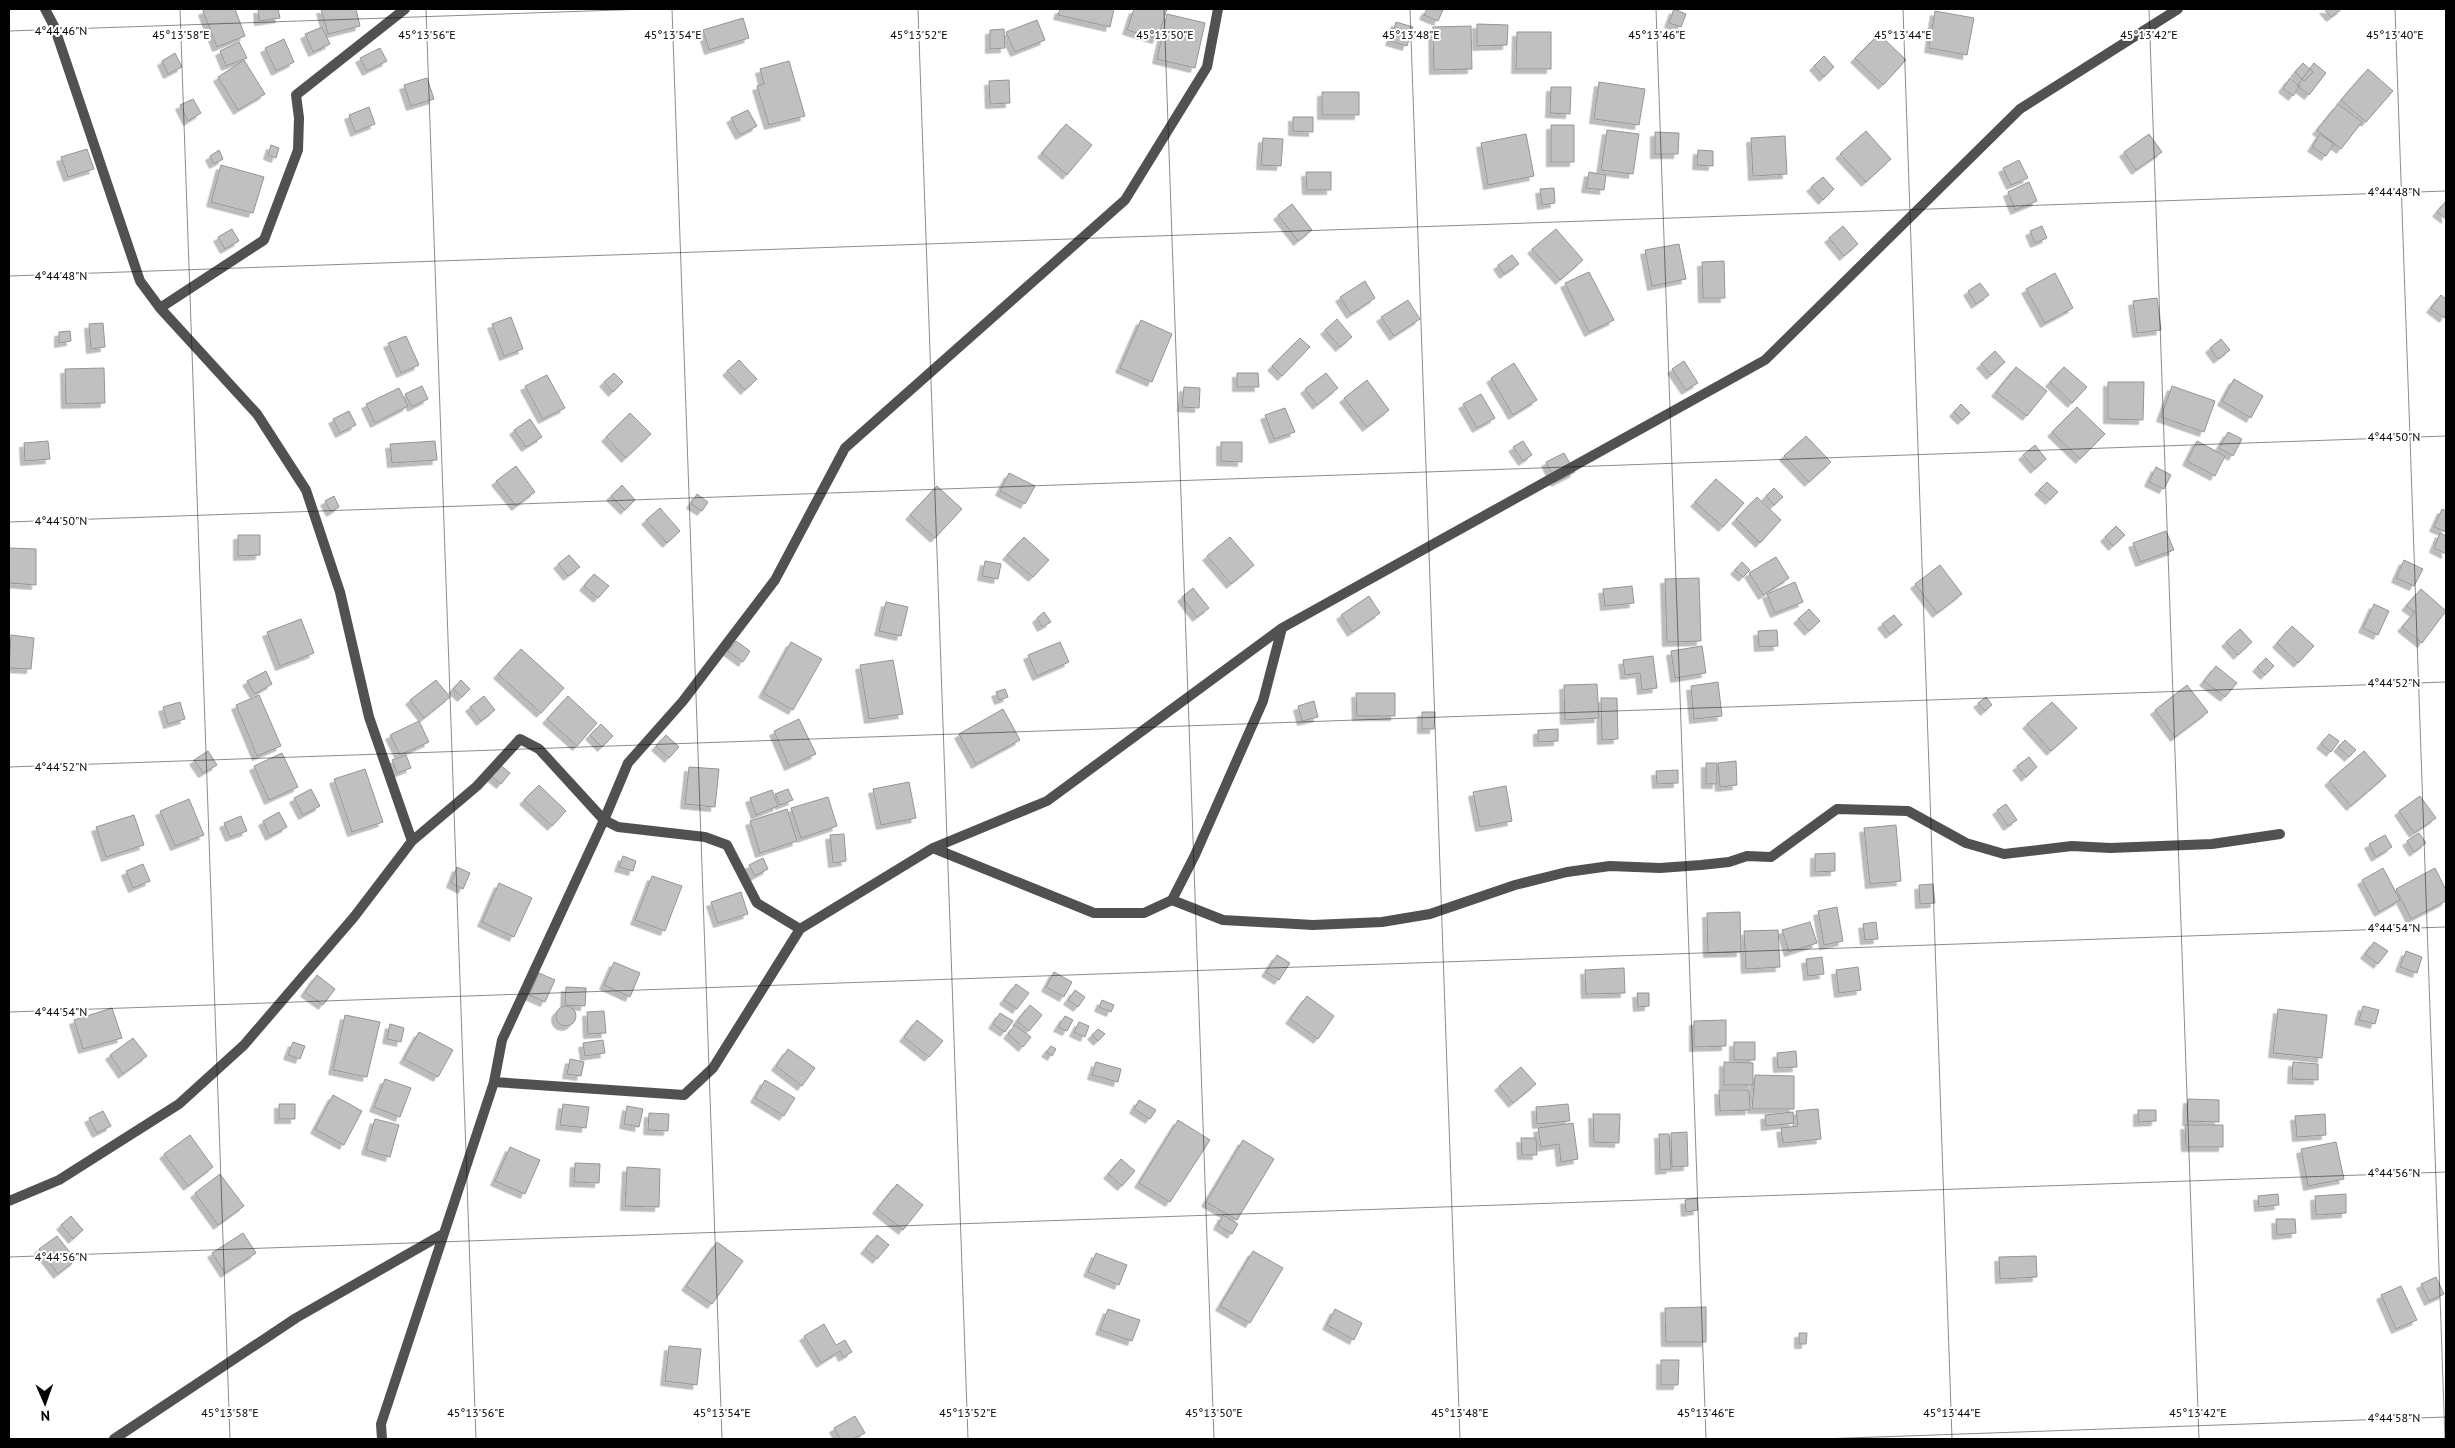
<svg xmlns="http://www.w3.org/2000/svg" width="2455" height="1448" font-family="'PT Sans',sans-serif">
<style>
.building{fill:#c0c0c0;stroke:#959595;filter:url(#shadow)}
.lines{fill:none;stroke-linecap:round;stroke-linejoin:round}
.minor{stroke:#515151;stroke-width:10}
.ticks{fill:none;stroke:#000;stroke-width:1;stroke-opacity:0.45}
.ticks-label{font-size:12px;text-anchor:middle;fill:#000;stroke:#fff;stroke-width:4;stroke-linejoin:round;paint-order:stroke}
</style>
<defs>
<filter id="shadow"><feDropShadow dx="-4.5" dy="4.5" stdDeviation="0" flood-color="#0004"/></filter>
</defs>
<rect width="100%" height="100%" fill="#fff"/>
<path class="building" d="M207,9H235L245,36L217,47L203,11Z
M258,9H278L280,18L259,21Z
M321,9H356L360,26L328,34Z
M1060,9H1114L1110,27L1058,15Z
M1134,9H1167L1157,39L1127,30Z
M1427,9L1443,10L1438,21L1424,15Z
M1674,9L1686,14L1681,27L1669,23Z
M2324,9H2342L2331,17Z
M1935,11L1974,18L1967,55L1929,48Z
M1167,14L1205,23L1195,68L1157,59Z
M743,18L749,38L709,50L703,30Z
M1037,20L1045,40L1015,52L1006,32Z
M1396,22L1413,27L1407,46L1390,41Z
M1477,24L1508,25L1507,45L1477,46Z
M1471,26L1472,69L1434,70L1433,27Z
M322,27L330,44L313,52L305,34Z
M1004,29L1005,48L990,49V30Z
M1517,32H1551V69H1516Z
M1879,34L1906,60L1883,85L1855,58Z
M284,39L294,62L276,71L265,48Z
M239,42L247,58L226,66L220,51Z
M380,48L387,61L367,71L360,58Z
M175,53L182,67L168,74L162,61Z
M1824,56L1834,67L1824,77L1814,66Z
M244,60L265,94L238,110L218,77Z
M789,61L805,116L769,125L757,86L764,84L760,69Z
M2303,63L2313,72L2304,81L2295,72Z
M2314,63L2326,73L2309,95L2297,86Z
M2368,69L2393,91L2366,122L2341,100Z
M427,78L434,99L411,106L404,85Z
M2290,78L2300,86L2293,96L2283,88Z
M1009,80L1010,103L990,104L989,81Z
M1599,82L1645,89L1639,125L1594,119Z
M1551,87H1571L1570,114L1550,113Z
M1322,92H1359V115H1322Z
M193,99L201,113L188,121L180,105Z
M2338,104L2362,122L2341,149L2317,130Z
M369,107L375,124L355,132L349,115Z
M748,110L757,126L740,135L731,118Z
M1293,117H1313V132L1293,131Z
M1066,124L1092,145L1067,175L1042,153Z
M1551,125H1574V162H1551Z
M1607,130L1639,134L1633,174L1601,170Z
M1866,131L1891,159L1866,182L1840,154Z
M1655,132L1679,133L1678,154H1655Z
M1526,134L1534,176L1488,185L1481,143Z
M2149,134L2162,152L2136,170L2124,152Z
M2320,134L2334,144L2326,156L2312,147Z
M1785,136L1787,174L1753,176L1751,138Z
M1263,138L1283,139L1281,166L1261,165Z
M271,145L279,148L276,158L268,155Z
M87,149L94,169L68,177L61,157Z
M219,150L223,159L214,164L210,156Z
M1698,150L1713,151V166L1697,165Z
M2019,160L2028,178L2011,185L2003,168Z
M221,165L264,177L253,213L211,202Z
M1306,172H1331V190H1307Z
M1589,172L1606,175L1604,190L1586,188Z
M1823,177L1834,189L1823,200L1811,187Z
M2029,182L2037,201L2015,210L2008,192Z
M1554,188L1555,203L1542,205L1540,189Z
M2446,201V219L2437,212Z
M1292,204L1312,230L1298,241L1278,215Z
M1843,226L1858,244L1844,256L1829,238Z
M2042,226L2047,238L2035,243L2030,231Z
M232,229L239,241L225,249L218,237Z
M1556,229L1583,260L1560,280L1532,249Z
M1679,244L1686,279L1652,286L1645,250Z
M1512,255L1519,264L1504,274L1498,265Z
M1724,261L1725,298H1703L1702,262Z
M1589,272L1614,320L1589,332L1565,283Z
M2055,273L2073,308L2045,323L2026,289Z
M1365,281L1375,298L1351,314L1340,297Z
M1980,283L1989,295L1976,304L1968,291Z
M2441,295L2446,299V315L2444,318L2431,308Z
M2157,298L2161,330L2137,333L2133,301Z
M1408,300L1420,319L1394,336L1381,317Z
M511,317L523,349L504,356L492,324Z
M1337,319L1352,337L1340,347L1325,330Z
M1141,320L1172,334L1152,382L1120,368Z
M103,323L105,347L91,349L89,324Z
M70,331L71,341L59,343V332Z
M406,336L419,365L401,373L388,343Z
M1300,338L1310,347L1282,376L1272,366Z
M2221,339L2230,350L2218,359L2210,348Z
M1995,351L2005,362L1991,375L1981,364Z
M739,360L757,379L745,390L727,371Z
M1684,361L1698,383L1686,390L1672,369Z
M1514,363L1537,400L1513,415L1491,378Z
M2016,367L2047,391L2027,416L1996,392Z
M2064,367L2087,387L2072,403L2050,382Z
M104,368L105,403L66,404L65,369Z
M614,373L623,382L613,392L604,382Z
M1237,373H1258L1259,387H1237Z
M1326,373L1338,388L1317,405L1305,389Z
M547,375L565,408L543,419L525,386Z
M2234,379L2263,396L2251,418L2222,401Z
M1367,380L1389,410L1367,427L1344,398Z
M2108,382H2144L2143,420L2108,419Z
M422,386L428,399L412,407L405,394Z
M2172,386L2215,401L2204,432L2161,417Z
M1184,387L1200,388L1199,408L1182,407Z
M399,388L408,406L375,423L366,404Z
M1481,394L1495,418L1477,428L1463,404Z
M1961,404L1970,413L1962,420L1954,412Z
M2077,407L2105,434L2080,459L2052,432Z
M1285,408L1295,432L1274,439L1265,415Z
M349,411L356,425L340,433L333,419Z
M630,413L651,434L626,458L606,437Z
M530,419L542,437L526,447L514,430Z
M2228,432L2242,439L2233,456L2219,448Z
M1806,436L1831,462L1809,482L1784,456Z
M48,441L50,459L25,461L24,443Z
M435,441L437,460L392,463L390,444Z
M1523,441L1532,455L1523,461L1513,447Z
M2197,441L2225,456L2215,476L2187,461Z
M1221,442H1242V462L1221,461Z
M2035,445L2046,459L2035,469L2023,455Z
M1564,453L1575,472L1556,482L1546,462Z
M516,466L535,492L516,506L496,481Z
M2156,467L2171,475L2164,489L2149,482Z
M1009,473L1035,486L1025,504L1000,491Z
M1716,479L1744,503L1723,527L1695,502Z
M2047,482L2058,492L2050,500L2039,490Z
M622,485L635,500L625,510L611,496Z
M937,486L962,509L935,538L910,515Z
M1774,488L1783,497L1774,505L1766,496Z
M697,494L708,502L702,511L691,504Z
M334,496L339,507L331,512L325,501Z
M1757,497L1781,520L1760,543L1736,519Z
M660,508L680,531L667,543L646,520Z
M2442,509L2446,511V532L2434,527Z
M2116,526L2125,535L2113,546L2105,537Z
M2166,531L2174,550L2140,562L2133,543Z
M2440,533L2446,536V554L2434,548Z
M238,535H260V555L238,556Z
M1024,537L1049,560L1033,577L1007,555Z
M1230,537L1254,565L1231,584L1207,556Z
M9,548L36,549V585L9,583Z
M569,555L580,567L568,576L558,564Z
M1776,557L1789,578L1763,595L1749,573Z
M2404,560L2423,569L2414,586L2396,578Z
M985,561L1001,564L998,579L982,576Z
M1742,562L1750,570L1743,577L1735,570Z
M1940,565L1962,594L1937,613L1915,584Z
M594,574L609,586L598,598L584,586Z
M1699,578L1701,641L1667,642L1665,579Z
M1795,582L1803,602L1775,613L1767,594Z
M1632,586L1634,603L1605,606L1603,589Z
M1193,588L1209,608L1197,617L1182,597Z
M2421,589L2446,611L2422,643L2402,627L2415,612L2406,606Z
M1369,596L1380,613L1352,632L1341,615Z
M886,602L908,607L901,636L879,631Z
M2374,604L2389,611L2378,635L2363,628Z
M1809,609L1820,621L1809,631L1798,619Z
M1044,612L1051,622L1042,627L1037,618Z
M1894,615L1902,625L1890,634L1882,624Z
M301,619L314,653L280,666L267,632Z
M2292,626L2314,646L2298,663L2277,643Z
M2240,629L2252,642L2238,655L2226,642Z
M1777,630L1778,646L1759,647L1758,631Z
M11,635L34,638L31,669L9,668Z
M736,641L750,651L743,662L728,651Z
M791,642L822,659L793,710L763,693Z
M1060,642L1069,662L1037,676L1028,655Z
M1702,646L1706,673L1675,678L1671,651Z
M521,649L564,688L541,713L498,674Z
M1653,656L1657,688L1642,690L1640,673L1625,675L1623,660Z
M2266,658L2274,666L2265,675L2257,667Z
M893,660L903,714L869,719L860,665Z
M2216,666L2237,683L2225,697L2204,681Z
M266,671L272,684L255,694L247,681Z
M436,680L450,697L424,718L410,700Z
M461,680L470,689L462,697L453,689Z
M1718,682L1722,716L1694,719L1691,686Z
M1597,684L1599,718L1565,720L1564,685Z
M2187,685L2208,712L2175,737L2155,710Z
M1005,689L1008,697L999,700L996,692Z
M1356,693H1395V716H1357Z
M259,695L281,746L257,756L236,705Z
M484,696L495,710L481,721L470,707Z
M568,696L597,723L577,746L547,719Z
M1986,697L1992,705L1985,711L1978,703Z
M1601,698H1617L1618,739L1602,740Z
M1314,701L1318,717L1302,721L1298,706Z
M180,702L185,719L168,724L163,707Z
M2052,702L2077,728L2051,751L2027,724Z
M1003,709L1020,740L976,764L959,734Z
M1422,712H1435L1434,729H1422Z
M799,719L816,754L789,766L774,731Z
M419,721L429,742L400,755L390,735Z
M601,724L613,736L602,747L590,735Z
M1558,729V741L1538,742V730Z
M2329,734L2339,741L2331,752L2321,744Z
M666,735L679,747L669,758L656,746Z
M2345,740L2356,750L2349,757L2338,747Z
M208,751L217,765L203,773L194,760Z
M2364,751L2386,776L2351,806L2329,781Z
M282,753L298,787L269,800L254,766Z
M406,755L411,768L397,773L392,760Z
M2029,757L2037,767L2026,777L2017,766Z
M1736,761L1737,785L1720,787L1718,763Z
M1706,763H1717V784H1706Z
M500,765L510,773L501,784L491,776Z
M689,767L719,769L715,807L685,804Z
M365,769L383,822L352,832L334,779Z
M1678,770V783L1657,784L1656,771Z
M909,782L916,818L881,825L873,789Z
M539,785L566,811L552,826L524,800Z
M1506,786L1512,821L1480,827L1473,792Z
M311,789L320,806L303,815L294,798Z
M788,789L793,800L780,805L775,794Z
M772,790L778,806L756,815L750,798Z
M2420,796L2436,818L2414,833L2399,811Z
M828,797L837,826L801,838L791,808Z
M189,799L204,835L175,846L160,811Z
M2006,804L2017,820L2008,826L1997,810Z
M787,809L797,841L760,853L750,821Z
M279,812L287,827L270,836L263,821Z
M134,815L144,845L106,857L96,827Z
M241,816L247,831L230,837L224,823Z
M1896,825L1901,881L1870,884L1864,828Z
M2419,833L2426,843L2414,852L2407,841Z
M844,834L846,861L833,863L830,835Z
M2385,835L2392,847L2376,857L2369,844Z
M1835,853V871L1815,872V854Z
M623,856L636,861L633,871L619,867Z
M763,858L768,869L755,876L749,865Z
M143,864L150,881L133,888L126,871Z
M457,867L470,873L463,889L451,883Z
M2383,868L2400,900L2379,912L2362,880Z
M2435,868L2446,890V901L2411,919L2396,889Z
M652,876L682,886L665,931L635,920Z
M499,883L532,898L514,937L482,922Z
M1933,884L1935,903L1920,904L1919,885Z
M741,892L748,914L718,923L711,902Z
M1837,907L1843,941L1824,945L1818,911Z
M1740,912L1741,952L1708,953L1707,913Z
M1810,922L1817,943L1789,952L1782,930Z
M1876,922L1878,939L1865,940L1863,924Z
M1778,930L1780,967L1746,969L1744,931Z
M2374,942L2388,951L2378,964L2365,954Z
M2406,951L2422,957L2417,973L2400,967Z
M1277,955L1290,963L1279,980L1266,972Z
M1822,957L1824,974L1808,976L1806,959Z
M614,962L640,973L630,997L604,985Z
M1858,967L1861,990L1839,993L1836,970Z
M1624,968L1625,993L1586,994L1585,970Z
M1054,972L1072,982L1064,997L1046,987Z
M539,973L555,980L545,1002L529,995Z
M317,975L335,989L323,1005L305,992Z
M1016,984L1029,993L1017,1009L1004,1000Z
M566,987L586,988L585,1006L565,1005Z
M1075,990L1085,997L1078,1007L1068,1000Z
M1637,993H1649V1006L1638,1007Z
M1307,996L1334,1016L1318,1039L1290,1019Z
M1102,1000L1114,1005L1111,1012L1099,1007Z
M1030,1005L1042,1015L1029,1031L1017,1021Z
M2363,1006L2379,1010L2375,1024L2359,1020Z
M556 1016a10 10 0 1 1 20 0a10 10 0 1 1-20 0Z
M112,1008L122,1038L83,1049L74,1020Z
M2278,1009L2327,1015L2322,1058L2273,1053Z
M604,1011L606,1033L588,1034L587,1012Z
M1000,1013L1013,1021L1005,1032L993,1024Z
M345,1015L380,1022L367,1077L333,1070Z
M1065,1016L1073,1020L1067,1031L1058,1027Z
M917,1020L943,1041L929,1057L904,1037Z
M1726,1020V1046L1694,1047V1021Z
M1079,1022L1089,1026L1085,1037L1074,1032Z
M390,1024L404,1028L401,1042L387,1039Z
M1015,1025L1031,1037L1023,1047L1008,1034Z
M1098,1029L1105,1034L1098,1041L1092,1035Z
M419,1032L453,1050L438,1077L404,1059Z
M133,1038L147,1056L123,1074L110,1055Z
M603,1040L605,1053L585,1056L583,1043Z
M293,1042L305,1046L300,1059L288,1055Z
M1734,1042H1755V1060H1734Z
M1051,1046L1056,1049L1052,1056L1046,1052Z
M788,1049L815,1068L802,1086L776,1066Z
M1796,1051L1797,1067L1778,1068L1777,1053Z
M570,1059L584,1062L581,1076L567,1074Z
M1096,1062L1121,1069L1118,1082L1092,1075Z
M1724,1062L1753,1063V1085H1724Z
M2293,1062L2318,1064V1080L2292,1079Z
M1521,1067L1536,1084L1513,1103L1499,1086Z
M1755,1075L1794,1076V1109H1752Z
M385,1079L411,1088L400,1117L374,1107Z
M765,1080L795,1098L784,1116L755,1098Z
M1719,1090H1749L1750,1110L1720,1111Z
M333,1095L362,1111L344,1145L315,1129Z
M2188,1099L2219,1100V1122L2187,1121Z
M1139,1100L1156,1110L1150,1119L1134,1109Z
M279,1104H295V1119H279Z
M563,1104L589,1107L586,1128L560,1125Z
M1568,1104L1570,1121L1537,1124L1536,1107Z
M627,1106L643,1109L639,1127L624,1124Z
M1818,1109L1821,1139L1783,1143L1781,1128L1798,1126L1796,1111Z
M2138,1110H2156V1121L2138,1122Z
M103,1111L111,1126L97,1133L89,1118Z
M1793,1112L1794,1123L1766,1126L1765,1115Z
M649,1113L669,1114L668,1131L648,1130Z
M1593,1114H1620L1619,1143L1594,1142Z
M2325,1114L2326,1135L2297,1137L2295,1116Z
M375,1119L399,1125L390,1157L366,1150Z
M1178,1120L1210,1140L1170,1202L1139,1183Z
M1573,1123L1578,1159L1561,1162L1559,1144L1541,1147L1538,1128Z
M2185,1125H2223V1147H2186Z
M1687,1132L1688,1166L1672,1167L1671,1133Z
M1659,1134H1669L1671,1169L1660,1170Z
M190,1135L213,1167L188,1186L164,1154Z
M1521,1138H1536L1537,1155H1522Z
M1243,1140L1274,1159L1237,1220L1206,1202Z
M2336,1142L2344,1179L2308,1186L2301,1149Z
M510,1147L540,1160L525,1194L495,1181Z
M1121,1159L1135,1171L1122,1186L1108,1174Z
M575,1163L600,1164L599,1183L574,1182Z
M627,1167L660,1169L659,1207L625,1206Z
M220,1174L244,1206L218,1225L195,1193Z
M897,1184L923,1205L903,1230L877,1209Z
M2278,1194L2279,1205L2259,1207L2258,1196Z
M2346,1194V1213L2316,1215L2315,1196Z
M1697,1198L1698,1210L1686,1212L1685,1200Z
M1223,1215L1238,1224L1232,1234L1218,1225Z
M71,1216L83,1230L73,1239L61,1225Z
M2276,1219H2295L2296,1233L2277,1235Z
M243,1233L256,1253L225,1273L212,1253Z
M877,1235L889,1245L877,1259L865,1249Z
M57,1236L76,1260L58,1274L39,1249Z
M717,1242L743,1261L712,1304L686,1286Z
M1253,1251L1283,1268L1250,1323L1220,1306Z
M1096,1253L1127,1265L1119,1285L1088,1272Z
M2036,1256L2037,1277L2000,1279L1999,1257Z
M2436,1277L2444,1294L2429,1301L2421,1284Z
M2401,1286L2417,1320L2396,1329L2381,1295Z
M1706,1307V1342H1666L1665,1308Z
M1108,1309L1140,1320L1132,1341L1100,1330Z
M1335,1309L1362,1323L1354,1340L1327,1325Z
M824,1324L836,1345L845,1340L852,1352L843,1357L840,1351L821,1363L804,1336Z
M1799,1333H1807L1806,1344H1799Z
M669,1346L701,1349L697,1385L665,1381Z
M1661,1360H1679L1678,1385H1661Z
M855,1416L865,1433L853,1439H840L834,1428Z"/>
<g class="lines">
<path class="minor" d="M45,9L54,26L140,281L160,308L257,414L306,490L340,592L369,717L412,841
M160,308L264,240L298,150L299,118L296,95L405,9
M933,848L1094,913H1144L1172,900L1195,855L1263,701L1282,628
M1172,900L1223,920L1313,925L1382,922L1430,914L1515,885L1567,872L1610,866L1660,868L1701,865L1729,862L1747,856L1771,857L1837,809L1908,811L1966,843L2004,854L2072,846L2110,848L2212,844L2280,834
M494,1082L502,1040L604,820L628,763L683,701L775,580L845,448L1125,200L1207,67L1218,9
M9,1201L59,1180L179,1104L244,1045L354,917L412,841L477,786L520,739L539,749L604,820L618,827L705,837L727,845L757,903L800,929
M114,1439L296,1318L443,1234
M382,1439L381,1424L494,1082L684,1095L713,1068L800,929L933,848L1047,801L1282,628L1765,360L2020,109L2178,9"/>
</g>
<path class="ticks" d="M180,9L230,1439M426,9L476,1439M672,9L722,1439M918,9L968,1439M1164,9L1214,1439M1410,9L1460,1439M1656,9L1706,1439M1903,9L1952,1439M2149,9L2199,1439M2395,9L2445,1439M9,31L647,9M9,276L2446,191M9,522L2446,436M9,767L2446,682M9,1012L2446,927M9,1257L2446,1172M1820,1439L2446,1417"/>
<g class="ticks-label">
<text x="61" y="35">4°44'46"N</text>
<text x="181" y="39">45°13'58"E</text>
<text x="427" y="39">45°13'56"E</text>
<text x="673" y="39">45°13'54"E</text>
<text x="919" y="39">45°13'52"E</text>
<text x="1165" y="39">45°13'50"E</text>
<text x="1411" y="39">45°13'48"E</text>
<text x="1657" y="39">45°13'46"E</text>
<text x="1903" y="39">45°13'44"E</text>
<text x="2149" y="39">45°13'42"E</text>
<text x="2395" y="39">45°13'40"E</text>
<text x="2394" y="196">4°44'48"N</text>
<text x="61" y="280">4°44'48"N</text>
<text x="2394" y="441">4°44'50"N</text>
<text x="61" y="525">4°44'50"N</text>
<text x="2394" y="687">4°44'52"N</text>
<text x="61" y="771">4°44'52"N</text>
<text x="2394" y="932">4°44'54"N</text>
<text x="61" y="1016">4°44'54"N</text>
<text x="2394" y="1177">4°44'56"N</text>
<text x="61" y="1261">4°44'56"N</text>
<text x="230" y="1417">45°13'58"E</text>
<text x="476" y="1417">45°13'56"E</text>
<text x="722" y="1417">45°13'54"E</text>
<text x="968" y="1417">45°13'52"E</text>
<text x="1214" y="1417">45°13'50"E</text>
<text x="1460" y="1417">45°13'48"E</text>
<text x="1706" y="1417">45°13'46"E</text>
<text x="1952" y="1417">45°13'44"E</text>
<text x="2198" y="1417">45°13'42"E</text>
<text x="2394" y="1422">4°44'58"N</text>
</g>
<rect width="2455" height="1448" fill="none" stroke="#000000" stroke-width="20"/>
<g transform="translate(45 1403) rotate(178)" stroke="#ffffff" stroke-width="4" paint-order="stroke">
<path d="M0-4L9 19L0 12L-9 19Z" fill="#000000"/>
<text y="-8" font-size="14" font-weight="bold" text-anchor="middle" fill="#000000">N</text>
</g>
</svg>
